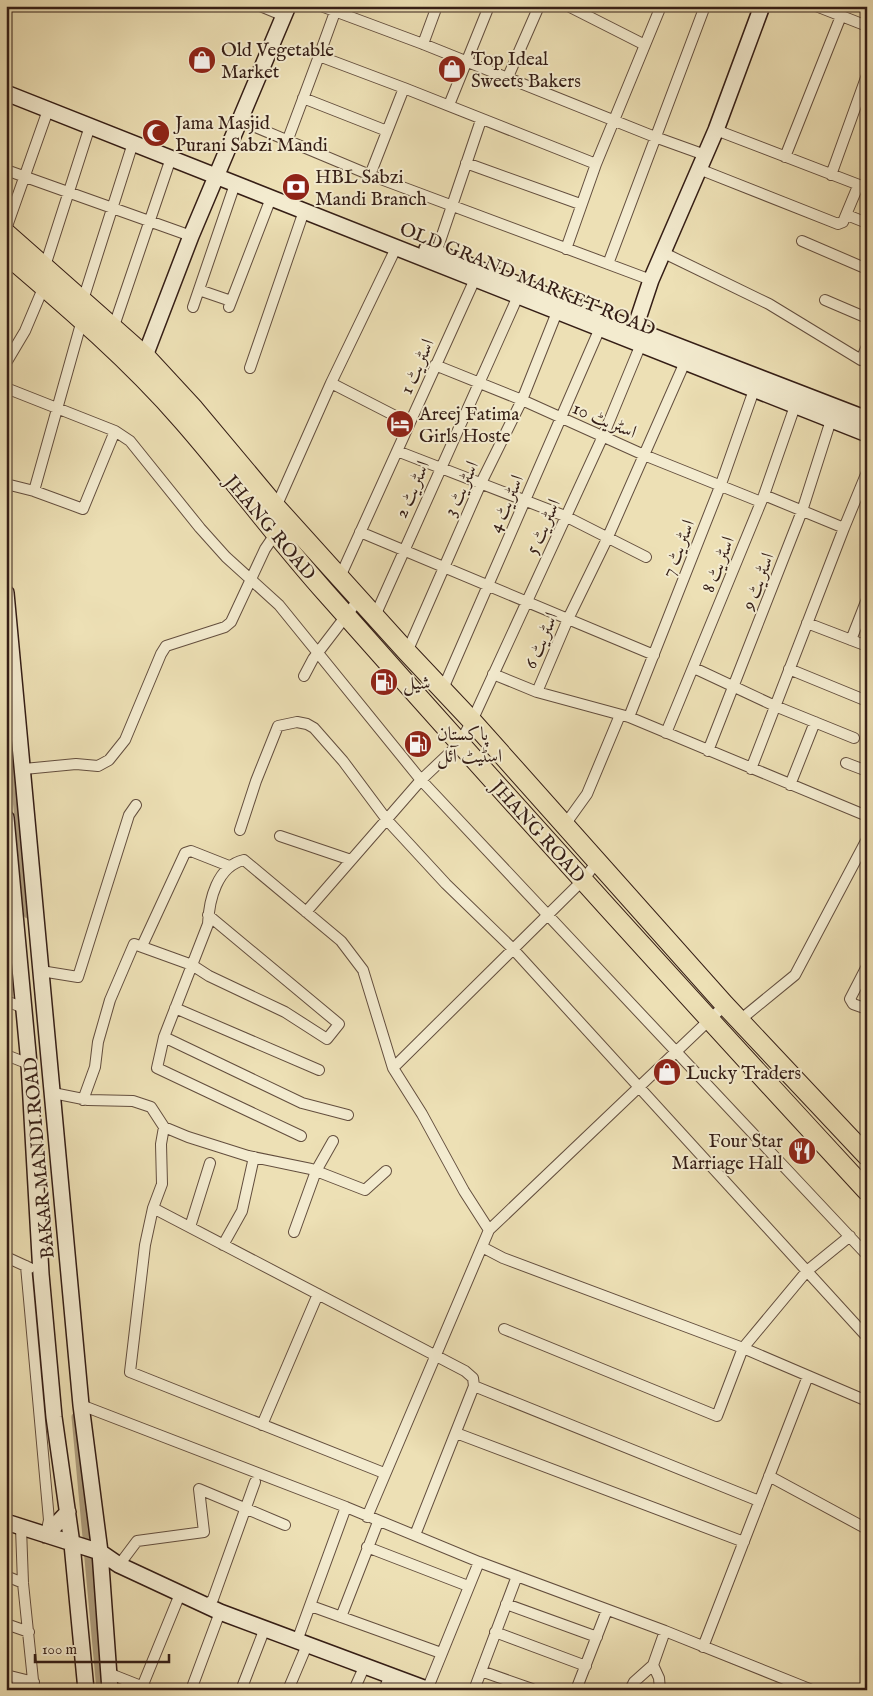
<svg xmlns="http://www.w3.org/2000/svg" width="873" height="1696" font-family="'IM FELL English',Amiri,serif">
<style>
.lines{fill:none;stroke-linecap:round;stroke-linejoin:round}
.canal{stroke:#ae9e7f;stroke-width:9}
.street-casing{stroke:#634e3e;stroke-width:12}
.secondary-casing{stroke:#351e16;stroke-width:18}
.highway-casing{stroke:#351e16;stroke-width:21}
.street{stroke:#f3ebcf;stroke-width:10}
.secondary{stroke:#f3ebcf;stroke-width:15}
.highway{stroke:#ede0b5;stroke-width:19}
.labels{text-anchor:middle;stroke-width:4;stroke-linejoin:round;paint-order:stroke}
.poi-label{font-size:19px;fill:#351e16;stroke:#f3ebcf;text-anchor:start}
.street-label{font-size:19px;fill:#351e16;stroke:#f3ebcf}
</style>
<rect width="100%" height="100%" fill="#ede0b5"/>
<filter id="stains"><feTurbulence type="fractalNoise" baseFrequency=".004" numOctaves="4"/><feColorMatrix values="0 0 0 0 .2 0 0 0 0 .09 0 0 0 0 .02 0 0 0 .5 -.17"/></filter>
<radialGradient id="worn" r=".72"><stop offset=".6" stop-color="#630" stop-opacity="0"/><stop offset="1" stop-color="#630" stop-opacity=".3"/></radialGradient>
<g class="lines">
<path class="canal" d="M6,683L28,914
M76,1417L101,1690"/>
<defs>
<path id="street" d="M260,6L284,16
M321,6L423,44L655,137L705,155
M568,6L645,45
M816,6L867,26
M423,44L437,6
M319,56L335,12
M507,79L539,6
M303,98L387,131
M449,105L489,6
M241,121L370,175L651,280
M716,130L867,188
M288,139L319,56L404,88
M785,157L841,16
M466,163L580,204
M699,169L838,224L843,222L858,186
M6,170L191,236
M370,175L404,88L596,164
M831,175L867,75
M847,215L867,223
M6,229L48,110
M802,241L867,269
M566,249L596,164L661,6
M664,253L769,304L861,360L867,346
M435,256L481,120
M608,264L705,6
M45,266L90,126
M199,290L231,301
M83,300L133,143
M825,300L867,318
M193,307L235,184
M229,307L271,198
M114,326L171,158
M6,363L25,331L44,286
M435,365L522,400L644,455L761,502
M250,368L304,211
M331,383L409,423
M6,388L115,431L130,441L200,528L226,557L279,605L421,780L867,1255
M397,451L565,516L646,557
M6,484L34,491L82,320
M34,491L83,509L115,431
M276,507L331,383L396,248
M844,528L867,472
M360,532L654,655
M340,577L475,279
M375,616L518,296
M807,623L867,646
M851,640L867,599
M407,652L481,483L522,400L557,312
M694,668L775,706L854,738
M789,669L867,701
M493,674L537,692L629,717L867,816
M304,676L313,659L359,599
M442,691L600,328
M537,692L568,619L607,539L685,362
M629,717L721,484L754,390
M666,733L764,495L795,406
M708,751L802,511L831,420
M846,763L867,771
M24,769L76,764L98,766L109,760L125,740L161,654L166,646L225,627L231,622L265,549L278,530
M751,769L844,528L764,495
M790,785L815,722
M564,826L587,794L620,715
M240,830L256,781L278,726L297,722L307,724L314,728L343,761L387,820L446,884L513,949L867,1337
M280,836L351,860
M306,912L421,780L459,744L472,721L603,436L641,344
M142,946L185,853L191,851L229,866
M6,952L19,956
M867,966L850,999L853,1004L867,1009
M41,971L78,977L129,815L136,805
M6,1001L24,1008
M175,1008L319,1070
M740,1020L795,975L867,839
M164,1037L302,1103L348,1115
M6,1055L29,1064
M393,1068L583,880L597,862
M53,1093L88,1100L133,1101L151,1107L164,1127L188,1137L248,1156L311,1169L365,1190L386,1171
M83,1100L95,1067L98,1042L110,1000L134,944L192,965L209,976L285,1012L327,1039L339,1024L208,915
M164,1127L161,1144L162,1184L153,1208L145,1245L130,1372L384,1473
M301,1136L157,1068L164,1037L208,924C209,900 217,866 244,860L341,941L363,970L393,1068L422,1114L464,1191L489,1230
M153,1208L465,1371L473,1378L474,1386L759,1501
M190,1227L210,1163
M294,1232L316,1171L333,1141
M223,1245L242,1211L254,1157
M482,1247L503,1258L743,1348L867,1401
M6,1257L30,1268
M26,1266L49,1520L46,1534
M504,1329L717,1416L743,1348L807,1271L850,1236
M81,1405L346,1507L479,1562L665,1631L812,1690
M262,1425L318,1294
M456,1433L744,1542
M769,1476L867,1529
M367,1517L489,1230L725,1005
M21,1528L23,1583L34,1690
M415,1535L474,1386
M367,1547L468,1586
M119,1565L137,1541L204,1532L199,1489L285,1525
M6,1576L23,1583
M506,1604L597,1637
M206,1606L213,1599L255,1482
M311,1606L441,1653
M341,1617L378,1522
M6,1624L29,1632
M495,1632L586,1666
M297,1641L346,1507
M703,1647L808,1376
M653,1665L659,1678L660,1690
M481,1671L532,1689
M108,1673L151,1690
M6,1675L34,1682
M142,1687L180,1594
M15,1690L19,1680
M191,1690L220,1612
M241,1690L265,1628
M288,1690L307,1645
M354,1690L365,1665
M384,1690L390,1675
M427,1690L479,1562
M474,1690L517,1576
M576,1690L607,1610
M630,1690L634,1682L653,1665L665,1631"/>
<path id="secondary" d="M6,93L867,434
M427,249L867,419
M632,337L651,280L716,130L762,6
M145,356L191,236L288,6
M6,593L81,1405L100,1552L110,1690
M6,818L29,1064L41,1274L54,1417L72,1544L86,1690
M6,1522L100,1552L119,1565L220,1612L429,1690
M46,1535L68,1512"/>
<path id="highway" d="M6,233L145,356L194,409L276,507L407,652L472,721L725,1005L867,1156
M6,254C68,307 129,359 183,421C232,477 276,537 326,593C504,794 684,993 867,1191"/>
</defs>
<use href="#street" class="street-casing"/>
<use href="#secondary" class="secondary-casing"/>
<use href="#highway" class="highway-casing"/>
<use href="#street" class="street"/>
<use href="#secondary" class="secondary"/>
<use href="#highway" class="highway"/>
</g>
<defs>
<symbol id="shop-disc" viewBox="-11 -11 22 22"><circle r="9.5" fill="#8f2418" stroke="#f3ebcf"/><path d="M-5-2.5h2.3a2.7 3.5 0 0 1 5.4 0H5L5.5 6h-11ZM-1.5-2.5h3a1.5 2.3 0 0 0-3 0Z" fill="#fff"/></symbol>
<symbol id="mosque-disc" viewBox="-11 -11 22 22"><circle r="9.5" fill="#8f2418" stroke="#f3ebcf"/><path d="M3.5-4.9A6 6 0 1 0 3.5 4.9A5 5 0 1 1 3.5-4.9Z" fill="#fff"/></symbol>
<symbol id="bank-disc" viewBox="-11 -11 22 22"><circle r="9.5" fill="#8f2418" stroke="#f3ebcf"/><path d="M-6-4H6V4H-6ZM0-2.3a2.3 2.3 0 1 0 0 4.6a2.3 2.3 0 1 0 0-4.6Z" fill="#fff"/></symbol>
<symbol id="hotel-disc" viewBox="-11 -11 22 22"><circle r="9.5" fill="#8f2418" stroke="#f3ebcf"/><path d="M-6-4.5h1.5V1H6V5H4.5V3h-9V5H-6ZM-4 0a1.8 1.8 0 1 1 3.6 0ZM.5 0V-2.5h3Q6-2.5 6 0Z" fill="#fff"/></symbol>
<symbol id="fuel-disc" viewBox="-11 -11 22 22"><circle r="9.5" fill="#8f2418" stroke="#f3ebcf"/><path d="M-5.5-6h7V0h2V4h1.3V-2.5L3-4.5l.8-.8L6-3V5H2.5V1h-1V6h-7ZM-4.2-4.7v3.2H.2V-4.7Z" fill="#fff"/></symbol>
<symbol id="restaurant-disc" viewBox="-11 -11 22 22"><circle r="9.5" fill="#8f2418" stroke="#f3ebcf"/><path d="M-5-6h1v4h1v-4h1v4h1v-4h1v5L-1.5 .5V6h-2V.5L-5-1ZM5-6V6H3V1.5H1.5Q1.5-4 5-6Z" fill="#fff"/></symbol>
</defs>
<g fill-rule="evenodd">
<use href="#shop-disc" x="186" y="44" width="32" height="32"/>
<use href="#shop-disc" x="436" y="53" width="32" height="32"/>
<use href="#mosque-disc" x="140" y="117" width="32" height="32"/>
<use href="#bank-disc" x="280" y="171" width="32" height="32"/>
<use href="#hotel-disc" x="384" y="408" width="32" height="32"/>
<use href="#fuel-disc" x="368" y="666" width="32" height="32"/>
<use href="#fuel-disc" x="402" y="728" width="32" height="32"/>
<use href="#shop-disc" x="651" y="1056" width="32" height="32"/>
<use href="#restaurant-disc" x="786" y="1135" width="32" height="32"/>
</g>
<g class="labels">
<g class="poi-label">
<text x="221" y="56">Old Vegetable<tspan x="221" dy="22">Market</tspan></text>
<text x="471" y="65">Top Ideal<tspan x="471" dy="22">Sweets Bakers</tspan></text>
<text x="175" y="129">Jama Masjid<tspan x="175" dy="22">Purani Sabzi Mandi</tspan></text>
<text x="315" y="183">HBL Sabzi<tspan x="315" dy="22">Mandi Branch</tspan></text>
<text x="419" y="420">Areej Fatima<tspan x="419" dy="22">Girls Hoste</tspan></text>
<text x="403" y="689">شیل</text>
<text x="437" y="740">پاکستان<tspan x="437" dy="22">اسٹیٹ آئل</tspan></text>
<text x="686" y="1079">Lucky Traders</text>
<text x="783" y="1147" text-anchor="end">Four Star<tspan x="783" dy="22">Marriage Hall</tspan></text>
</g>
<g class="street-label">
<text transform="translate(528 278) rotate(22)" y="7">OLD GRAND MARKET ROAD</text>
<text transform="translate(416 366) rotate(-66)" y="7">اسٹریٹ 1</text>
<text transform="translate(605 419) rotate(23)" y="7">اسٹریٹ 10</text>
<text transform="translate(460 488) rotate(-65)" y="7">اسٹریٹ 3</text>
<text transform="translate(411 489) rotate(-66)" y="7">اسٹریٹ 2</text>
<text transform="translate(505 503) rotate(-66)" y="7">اسٹریٹ 4</text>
<text transform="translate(542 526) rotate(-65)" y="7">اسٹریٹ 5</text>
<text transform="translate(271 527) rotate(50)" y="7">JHANG ROAD</text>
<text transform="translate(677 548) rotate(-68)" y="7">اسٹریٹ 7</text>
<text transform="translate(717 564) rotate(-68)" y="7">اسٹریٹ 8</text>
<text transform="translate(757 581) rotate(-69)" y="7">اسٹریٹ 9</text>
<text transform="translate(540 640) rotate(-67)" y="7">اسٹریٹ 6</text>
<text transform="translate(539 831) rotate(48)" y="7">JHANG ROAD</text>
<text transform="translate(38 1158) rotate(-95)" y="7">BAKAR MANDI ROAD</text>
</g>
</g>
<rect width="873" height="1696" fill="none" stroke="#ede0b5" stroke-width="25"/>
<rect x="8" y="8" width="858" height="1681" fill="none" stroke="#351e16" stroke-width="2.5"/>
<rect x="12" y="12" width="848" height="1671" fill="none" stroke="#351e16"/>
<path d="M35 1654v8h134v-8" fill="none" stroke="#351e16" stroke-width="2.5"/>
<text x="42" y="1654" font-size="15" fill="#351e16" stroke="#f3ebcf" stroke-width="4" paint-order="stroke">100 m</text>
<rect width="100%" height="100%" filter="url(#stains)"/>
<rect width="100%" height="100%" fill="url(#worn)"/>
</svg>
